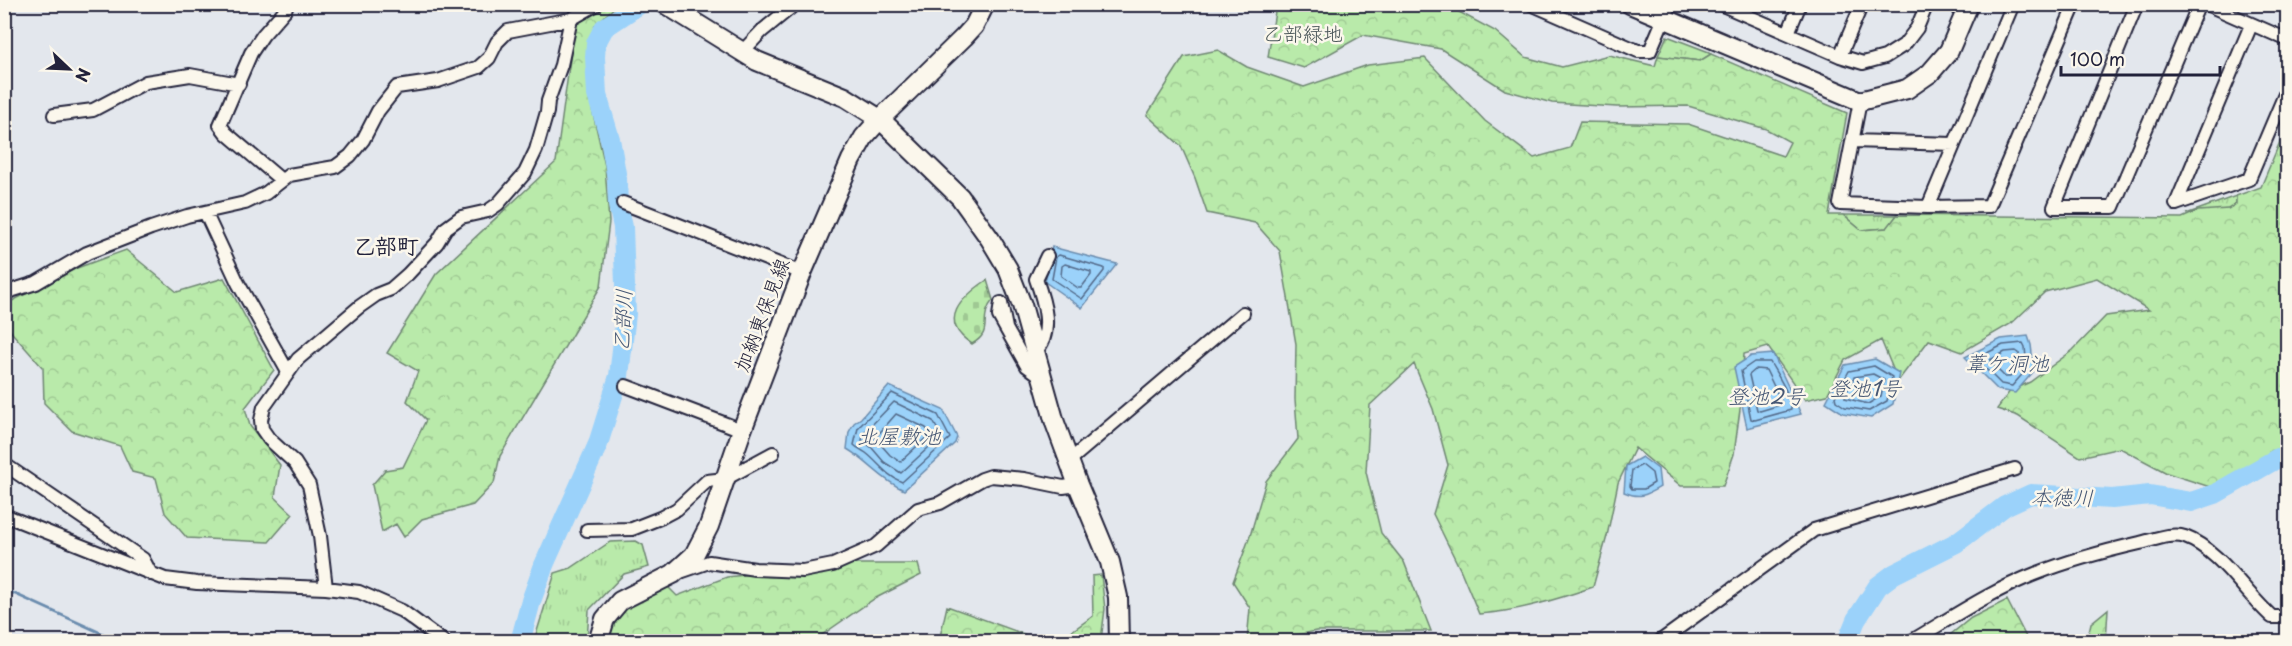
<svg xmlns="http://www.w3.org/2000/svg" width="2292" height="646" font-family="'Playpen Sans','Klee One',sans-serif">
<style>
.grass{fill:url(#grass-tufts);stroke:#6e8672;stroke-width:1.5}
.forest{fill:url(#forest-crowns);stroke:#6e8672;stroke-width:1.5}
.cemetery{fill:url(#cemetery-stones);stroke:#6e8672;stroke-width:1.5}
.water{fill:#9bd2fa;stroke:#6b8cae;stroke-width:1.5}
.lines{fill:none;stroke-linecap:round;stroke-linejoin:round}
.shore{stroke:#526887;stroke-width:1.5}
.stream{stroke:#6b8cae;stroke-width:3}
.river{stroke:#9bd2fa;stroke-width:20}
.street-casing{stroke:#22223b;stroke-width:16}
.secondary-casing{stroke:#22223b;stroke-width:22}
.street{stroke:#fbf7ec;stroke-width:12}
.secondary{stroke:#fbf7ec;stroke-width:18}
.labels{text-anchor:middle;stroke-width:5;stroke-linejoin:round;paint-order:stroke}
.park-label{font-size:20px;fill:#485457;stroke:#fbf7ec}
.street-label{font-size:20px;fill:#22223b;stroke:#fbf7ec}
.water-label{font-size:21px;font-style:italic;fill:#465774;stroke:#fbf7ec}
.quarter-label{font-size:22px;font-weight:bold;fill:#22223b;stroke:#fbf7ec}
</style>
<defs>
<pattern id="grass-tufts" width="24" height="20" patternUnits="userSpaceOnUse" patternTransform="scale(1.5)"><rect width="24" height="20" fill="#b9eaaa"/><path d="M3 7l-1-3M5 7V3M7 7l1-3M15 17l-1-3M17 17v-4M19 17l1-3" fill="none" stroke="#9fc893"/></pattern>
<pattern id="forest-crowns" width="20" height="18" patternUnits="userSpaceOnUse" patternTransform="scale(1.5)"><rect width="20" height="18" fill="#b9eaaa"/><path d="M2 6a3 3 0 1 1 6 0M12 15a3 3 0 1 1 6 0" fill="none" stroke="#9fc893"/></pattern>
<pattern id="cemetery-stones" width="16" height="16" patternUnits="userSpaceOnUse" patternTransform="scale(1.5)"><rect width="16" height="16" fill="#b9eaaa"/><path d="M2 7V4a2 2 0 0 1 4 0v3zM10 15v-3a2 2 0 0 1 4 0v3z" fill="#9fc893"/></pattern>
</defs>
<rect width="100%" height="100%" fill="#e3e7ed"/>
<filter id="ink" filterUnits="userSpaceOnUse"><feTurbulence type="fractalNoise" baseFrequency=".0167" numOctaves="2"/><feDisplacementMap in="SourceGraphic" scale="12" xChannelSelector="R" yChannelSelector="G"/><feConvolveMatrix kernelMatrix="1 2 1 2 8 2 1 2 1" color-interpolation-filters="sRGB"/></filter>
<g filter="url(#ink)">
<path class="grass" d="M1667,36L1709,52L1711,54L1700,61L1658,56Z
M2236,196V204L2230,209L2186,214Z
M1843,215H1897L1888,228L1861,230Z
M636,541L643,545L649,567L624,574L589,610L587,641H534L555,573L571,568L610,542Z"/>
<path class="forest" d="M1444,4L1495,31L1525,57L1562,67L1609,55L1655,66L1658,56L1700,61L1711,54L1847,113L1829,215H1843L1861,230L1887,228L1897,215L2182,218L2198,211L2228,209L2236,204V196L2261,187L2287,125V452L2275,451L2210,487L2167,473L2120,448L2080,457L2018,416L1997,409L2010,391L2030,382L2073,350L2106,316L2149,310L2097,278L2045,292L2012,323L1962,352L1929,340L1898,381L1881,340L1845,360L1827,395L1805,400L1768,347L1744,354L1741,402L1734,454L1723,486H1681L1635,448L1618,483L1607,536L1593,587C1555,600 1519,611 1479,614L1461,571L1433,514L1448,465L1433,409L1414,364L1370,405L1366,472L1381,533L1404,562L1431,631H1316L1270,641H1247L1250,608L1233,582L1250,536L1266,481L1298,439L1295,399L1296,344L1280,251L1255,223L1207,213L1195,178L1181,146L1147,115L1184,57L1218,50L1247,67L1304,87L1368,65L1425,58L1485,121L1534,158L1570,148L1580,122L1688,124L1783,156L1790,142L1766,129L1688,106L1617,107L1552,103L1505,90L1441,49L1363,35L1304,68L1268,57L1276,5Z
M610,5H617L595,25L588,46L592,109L605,166L609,222L601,286L500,456L494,483L473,505L422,519L404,537L396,524L382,532L372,485L385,470L403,467L426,420L407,401L418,371L387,353L436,274L556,162L575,23Z
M126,250L177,292L224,278L274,370L245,408L250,426L280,465L275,497L293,514L269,542L187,538L165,513L156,478L132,472L120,446L72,431L44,403L43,368L5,325L4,305L77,268Z
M839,564H918L921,575L874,599L819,637L820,641L604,642L611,620L622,607L665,584L677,596L727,577Z
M1101,575L1105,609L1101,640L1099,641H939L947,606L1040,640L1062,638L1093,616L1092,576Z
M2007,600L2028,641H1954L1950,635L1971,618Z
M2108,609L2106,641H2087L2091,623Z"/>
<path class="cemetery" d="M987,280L993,300C977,319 995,331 972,344C936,321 962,297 987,280Z"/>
<path class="water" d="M1052,247L1117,264L1082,308L1045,282Z
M2028,336L2031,345L2034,371L2015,393L1998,390L1965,357L2001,339Z
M1773,354L1801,414L1747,428L1734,367L1751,356Z
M1875,359L1899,373L1893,404L1871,418L1843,413L1826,402L1845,365Z
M889,386L943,410L957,437L955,443L904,490C881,480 868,461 847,449L849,432L854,423L861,418Z
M1642,457L1658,469L1660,487C1646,495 1640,499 1624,492L1626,466Z"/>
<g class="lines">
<path class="shore" d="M1059,255L1104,268V271L1082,299L1052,279L1056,257Z
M1065,264L1091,272V275L1081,288H1078L1061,276L1062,266Z
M2023,343L2025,347L2027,369L2012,386L2001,384L1977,360L1979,357L2003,345Z
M2016,351L2019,353V367L2010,377H2005L1991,363L1990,360L2005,352Z
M1754,362H1770C1777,375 1792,396 1791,410L1755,420L1751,419L1741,371Z
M1874,366L1892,377L1887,401L1869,411L1845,407L1836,401L1835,397L1849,371Z
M1756,369L1766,370L1782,403L1780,405L1760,411L1757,410L1749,375Z
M1873,374L1884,380L1881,396L1868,404L1845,398V395L1854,377Z
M892,393L938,415L950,438L902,482C886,476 879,463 866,453C862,450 857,448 854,445L858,428Z
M894,402L933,421L941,436L901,473L884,462L872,448L862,440L864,433Z
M896,414L926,428L930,434L900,462L890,455L875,438Z
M1642,465L1652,473L1654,483L1644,489H1632L1630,486L1632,470Z"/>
<path class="stream" d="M4,589L121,642"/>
<path class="river" d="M520,642L531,601L544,565L598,444L619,376L626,314L623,227L618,205L617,179L610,139L597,95L595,57L596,43L604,28L640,4
M1847,642L1856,620L1878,586L1894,574L1956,543L2005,506L2031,494L2112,499L2150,495L2191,502L2215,494L2278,458L2288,460"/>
<defs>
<path id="street" d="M1531,4L1638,51H1650L1670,4
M1720,4L1840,56L1863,63L1885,57L1904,45L1917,28L1927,4
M2137,4L2054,207H2113L2199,4
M2206,4L2288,40
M1788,33L1800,4
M742,52L762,31L795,4
M1840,56L1862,4
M1860,101L1840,204L1928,207L1989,206L2075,4
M54,115L93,110L146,82L190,75L239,84
M1852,141L1954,144
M280,179L226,133L220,125L251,53L263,35L285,10L287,4
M623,203L802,273
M2176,204L2251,25
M2176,204L2249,179L2288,87
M1928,207L2013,4
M205,212L238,283L288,372
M4,293L36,283L87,253L151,228L187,216L245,203L266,193L289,175L335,167L350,156L363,140L378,111L397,87L438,81L479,67L489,58L497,42L508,31L571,19L597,4
M1006,328L1001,303L999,316L1027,366L1042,377
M1036,351C1054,332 1044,301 1036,279L1047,256
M626,386L742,430
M1069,461L1243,313
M4,464L143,559L151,574
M4,515L165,579L197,583L326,588L359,592L402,611L444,642
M587,530L632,529L660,518L677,509L707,481L725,479L773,453
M680,572L709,562L755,569L803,571L833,565L876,546L918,509L940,503L982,479L991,476L1024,479L1063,487L1078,485
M326,588L320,536L309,485L295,463L269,439L262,429L261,420L264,407L298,359L359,307L376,295L391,289L408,274L437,243L446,228L461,217L488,211L498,204L525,173L536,150L547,112L548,101L561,65L571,19
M1659,642L1814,530L2015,469
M1910,642C1951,618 1991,591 2035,574C2068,561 2105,551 2140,543C2153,540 2172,532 2185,537C2220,550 2244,592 2272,617H2288"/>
<path id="secondary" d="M665,4L757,61L845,97L880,119L960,197L990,239L1008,269L1022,305L1055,423L1078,485L1110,562L1118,597L1119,642
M1630,4L1860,101L1907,89L1930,73L1949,51L1969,4
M598,642L605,619L620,601L673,574L694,555L709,526L742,430L802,273L851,160L864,137L880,119L964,37L974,26L985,4"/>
</defs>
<use href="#street" class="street-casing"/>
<use href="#secondary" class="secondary-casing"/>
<use href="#street" class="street"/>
<use href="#secondary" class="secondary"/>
</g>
</g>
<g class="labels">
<g class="park-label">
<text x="1303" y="41">乙部緑地</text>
</g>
<g class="street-label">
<text transform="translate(762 315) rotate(-69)" y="7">加納東保見線</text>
</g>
<g class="water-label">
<text transform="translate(623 320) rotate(-87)" y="7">乙部川</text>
<text x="2007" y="371">葦ケ洞池</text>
<text x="1865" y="396">登池1号</text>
<text x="1766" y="404">登池2号</text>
<text x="899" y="444">北屋敷池</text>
<text transform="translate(2062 498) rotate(1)" y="7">本徳川</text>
</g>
<g class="quarter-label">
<text x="386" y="254">乙部町</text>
</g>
</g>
<rect width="2292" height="646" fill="none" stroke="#fbf7ec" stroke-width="24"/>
<rect x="12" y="12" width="2268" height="622" fill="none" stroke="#22223b" stroke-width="2" filter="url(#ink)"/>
<g transform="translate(69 69) rotate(113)" stroke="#fbf7ec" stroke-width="4.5" paint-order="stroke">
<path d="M0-4.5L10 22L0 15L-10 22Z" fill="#22223b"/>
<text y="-9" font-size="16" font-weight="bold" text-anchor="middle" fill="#22223b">N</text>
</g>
<path d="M2061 66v9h159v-9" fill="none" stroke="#22223b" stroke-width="3"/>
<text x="2070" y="66" font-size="18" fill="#22223b" stroke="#fbf7ec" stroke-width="4.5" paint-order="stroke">100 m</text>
</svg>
